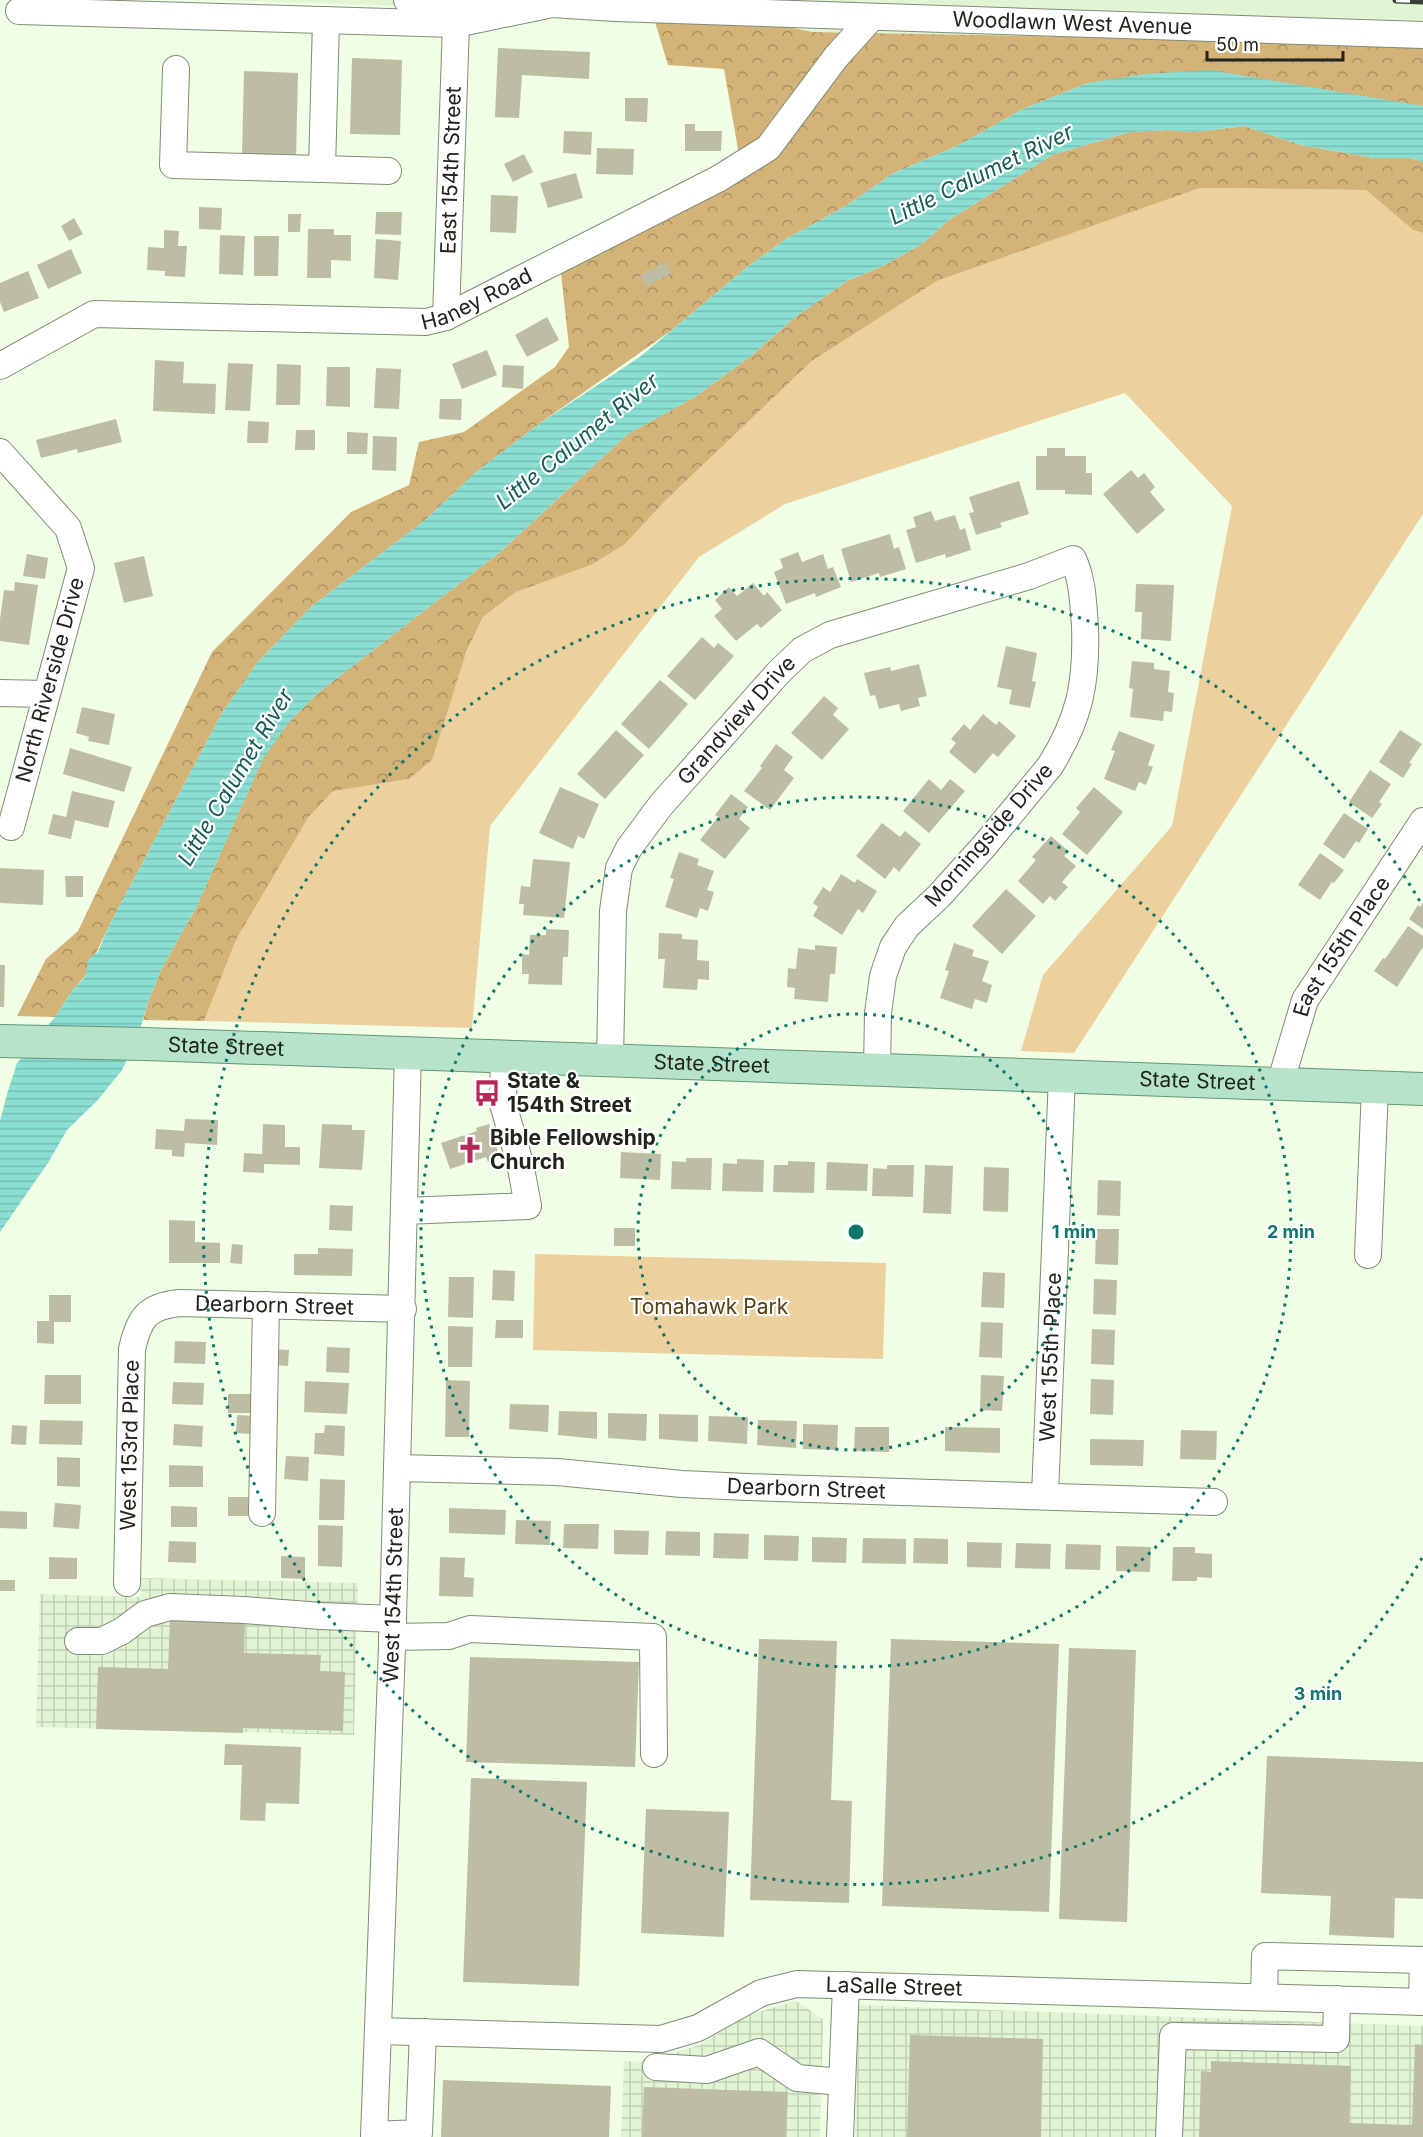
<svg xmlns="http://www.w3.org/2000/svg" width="1423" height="2137" font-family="Inter,sans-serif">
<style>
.built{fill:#e1f4d4}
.industrial{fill:url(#industrial-grid)}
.green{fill:#ecd09e}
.forest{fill:url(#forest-crowns)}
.water{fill:url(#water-rules)}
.building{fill:#bdbda3}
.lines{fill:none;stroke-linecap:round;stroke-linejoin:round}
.minor-casing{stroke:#7f8c76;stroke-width:28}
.major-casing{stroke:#639576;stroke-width:34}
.minor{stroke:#fff;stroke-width:26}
.major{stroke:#b7e3ca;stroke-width:32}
.rail-casing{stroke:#393f34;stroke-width:7}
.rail{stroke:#fff;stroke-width:4.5;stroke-dasharray:14;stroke-linecap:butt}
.ring{fill:none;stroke:#0f766e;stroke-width:3;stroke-dasharray:3 6}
.labels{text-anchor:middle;stroke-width:4.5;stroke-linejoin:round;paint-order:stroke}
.street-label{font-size:21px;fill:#20251c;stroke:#fff}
.poi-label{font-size:21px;font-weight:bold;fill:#20251c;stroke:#fff;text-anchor:start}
.park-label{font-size:21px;fill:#574113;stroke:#fff}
.water-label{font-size:22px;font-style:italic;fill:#165c55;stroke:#fff}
.centre{fill:#0f766e;stroke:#fff;stroke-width:3}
.ring-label{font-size:18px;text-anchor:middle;font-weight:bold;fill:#0f766e;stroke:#fff;stroke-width:4.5;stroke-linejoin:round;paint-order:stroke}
</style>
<defs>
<pattern id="industrial-grid" width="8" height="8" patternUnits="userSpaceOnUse" patternTransform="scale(1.5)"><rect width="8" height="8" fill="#e1f4d4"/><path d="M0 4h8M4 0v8" fill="none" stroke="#c1d1b5"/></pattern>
<pattern id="forest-crowns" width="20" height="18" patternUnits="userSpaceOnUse" patternTransform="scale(1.5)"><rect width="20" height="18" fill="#d3b378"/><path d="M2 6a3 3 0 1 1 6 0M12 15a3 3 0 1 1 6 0" fill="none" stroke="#ab9162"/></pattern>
<pattern id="water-rules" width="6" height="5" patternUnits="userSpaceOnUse" patternTransform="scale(1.5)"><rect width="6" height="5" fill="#8aded2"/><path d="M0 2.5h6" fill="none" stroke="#77beb4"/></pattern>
</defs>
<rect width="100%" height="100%" fill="#effee5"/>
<path class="built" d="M222,0H1423V47L1039,36L812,32L741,17Z"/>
<path class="industrial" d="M141,1578L358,1583L354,1735L36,1727L40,1594L140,1597Z
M796,2001L823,2019L820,2137H621L624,2061L644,2062L700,2045L748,2015Z
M859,2005L1423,2026V2137H855Z"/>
<path class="green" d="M1200,188L1366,190L1413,230L1423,233V514L1074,1053L1021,1051L1043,975L1172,826L1232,506L1125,393L785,504L699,557L490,826L472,1028L204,1021L236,940L308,818L334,790L409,779L483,617L516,592L591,565L624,545L666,500L812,361L937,281Z
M535,1254L886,1263L883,1359L533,1350Z"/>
<path class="forest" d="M653,15L741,17L812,32L1039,36L1423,47V106L1088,83L1023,109L957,146L894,173L846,206L786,239L746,268L672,330L539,424L475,473L424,521L312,606L258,662L222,713L109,926L85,976L72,991L55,1017L17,1016L46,959L78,931L212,652L351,512L409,485L419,442L464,432L555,367L569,347L561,273L743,178L724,69L668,65Z
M1245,126L1301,145L1374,158H1411L1423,162V233L1413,230L1366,190L1200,188L937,281L812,361L666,500L624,545L591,565L516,592L483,617L466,653L432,760L409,779L333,791L308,818L236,940L204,1021L143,1020L149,999L162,968L197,906L263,758L289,722L319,692L499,553L628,434L695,397L751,356L794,318L847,281L885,265L922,244L949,220L1052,155L1130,132L1169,130L1194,132Z"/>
<path class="water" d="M1210,70L1423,106V162L1411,158H1374L1301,145L1245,126L1194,132L1169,130L1130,132L1052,155L949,220L922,244L885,265L847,281L794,318L751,356L695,397L628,434L499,553L319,692L289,722L263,759L197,906L162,968L149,999L138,1036L122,1070L97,1101L67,1130L48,1163L0,1232V1121L7,1094L17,1063L55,1017L72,991L85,977L89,958L98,952L109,926L222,713L258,662L312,606L424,521L475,473L539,424L641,356L746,268L786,239L846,206L894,173L957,146L1023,109L1088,83L1145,74Z"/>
<path class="building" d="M498,48L590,52L589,79L522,75L519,118L495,117Z
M352,58L402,60L400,135L350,134Z
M244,71L298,73L296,158L242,156Z
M625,98H648L647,122L625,121Z
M685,124H695V131H722L721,151H685Z
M564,131L592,132L591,155L563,153Z
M597,148L634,149L633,175L596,174Z
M524,154L533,172L513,182L504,164Z
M576,173L583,198L548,208L540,183Z
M491,195L518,196L516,233L490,232Z
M199,207L222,208L221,230L199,229Z
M376,212H402L401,235L375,234Z
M288,214H301L300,232H288Z
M74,218L83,234L69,241L61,226Z
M308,229H334V235H351V261L331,260V278H307Z
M164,230L179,231L178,246H187L185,277L165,276V271L147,270L148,247L164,248Z
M220,235L245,236L243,275L219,274Z
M254,236H279L278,276H254Z
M376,239L401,241L398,280L374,278Z
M71,249L82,273L48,289L37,265Z
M666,262L671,274L646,286L640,275Z
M28,271L39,298L4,312L0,302V283Z
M547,317L559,340L527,357L515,335Z
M487,350L497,375L462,389L452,364Z
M155,360L184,362L183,383L216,384L215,414L153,411Z
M228,363L253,364L250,411L225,410Z
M277,364L301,365L300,405H276Z
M503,365L524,366L523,389L502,387Z
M327,367H350V407L326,406Z
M376,368L401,369L399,409L374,408Z
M440,399H462L461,420L439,419Z
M116,419L122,442L78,453L77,449L41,458L36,440Z
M248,421L269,422L268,443H247Z
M296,430H315V450H295Z
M347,432L368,433L367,454H347Z
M373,436L397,437L396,471L372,470Z
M1047,448H1065V456H1086V473H1092V495L1065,494V490H1036V456H1047Z
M1131,470L1138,478L1144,473L1155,487L1150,492L1165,510L1137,534L1103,494Z
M1019,481L1029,514L1000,523L1002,527L976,535L969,513L974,512L969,497Z
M931,511L935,521L955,515L960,530L965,528L971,550L946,558L945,554L916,563L906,530L916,527L913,517Z
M890,534L894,549L899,547L906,569L880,577L879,573L851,582L841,549Z
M798,552L802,562L823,554L828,569L833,567L841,587L816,597L815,593L786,604L774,572L783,568L780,559Z
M27,554L48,558L45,579L23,576Z
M144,556L153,596L124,603L114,563Z
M15,582L38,585L29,645L0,641V619L4,590L14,591Z
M753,583L764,596L767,592L782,610L761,628L757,624L736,641L714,616L722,609L715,600L729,587L737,596Z
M1136,584L1174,585L1171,641L1141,639L1142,612H1135Z
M702,637L714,648L718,643L734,656L695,700L667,676Z
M1006,646L1037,653L1032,681L1036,682L1030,708L1009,704L1012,690L997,687Z
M1132,661L1154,663V669L1170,671L1168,692L1174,693L1172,712L1164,711L1163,721L1130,717L1133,689L1129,688Z
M919,664L927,696L918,698L920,706L901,711L899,704L879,709L875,695L870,696L864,673L890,667L891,671Z
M660,680L688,704L649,749L621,724Z
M824,696L838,708L833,715L849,729L822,760L791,733Z
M82,707L115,714L109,745L88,741L89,737L76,733Z
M983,714L996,725L999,721L1016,736L998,757L993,753L975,774L949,752L956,743L951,739L964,724L970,730Z
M616,730L644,755L605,799L577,774Z
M1400,730L1422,744L1409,763L1412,764L1403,778L1379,762Z
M1119,731L1155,745L1148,765L1153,767L1146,785L1139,782L1135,791L1104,779L1115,751L1111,750Z
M776,744L793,757L784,770L794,778L770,810L744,791L762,768L760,766Z
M70,748L132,767L124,792L63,774Z
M1370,770L1391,784L1379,802L1382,804L1372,818L1349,802Z
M929,779L941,790L950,779L965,791L929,833L903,811Z
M560,787L599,804L584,839L578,836L573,849L539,833Z
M1094,787L1123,812L1087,855L1062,834L1080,812L1076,808Z
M72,791L115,801L108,828L75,820L71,839L48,834L53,814L66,817Z
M731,794L748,807L739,819L750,828L725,859L700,840L718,817L715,815Z
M1344,813L1368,829L1359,843L1356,841L1344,859L1323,844Z
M882,823L900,837L905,831L921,844L899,872L894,867L885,879L856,856Z
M1051,836L1068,851L1064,856L1076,866L1062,882L1068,887L1055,901L1050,896L1043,904L1018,881L1036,860L1032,857Z
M679,852L699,859L697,865L714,871L707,890L714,892L708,911L700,908L697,918L665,907L674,879L670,878Z
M1320,853L1344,870L1334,883L1332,882L1320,900L1298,885Z
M533,859L570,862L564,918L523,915L524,904H519L521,886L530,887Z
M0,868L44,870L43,905L0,903Z
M841,874L855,883L857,879L877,891L863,913L858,909L842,935L813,916L818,907L813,903L823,887L830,892Z
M65,876H83V897H66Z
M1006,889L1036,916L1002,954L972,926Z
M1423,903V929L1409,919L1418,905L1420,907Z
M1408,926L1423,936V947L1397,987L1374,971L1383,958L1385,959Z
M546,929L569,930L568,957H563L562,985L528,984L529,974H522V954L529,955L530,935H546Z
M659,933L682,934V939L698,940L697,960L709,961V980L698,979L697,990L663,988L665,959H658Z
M954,943L974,950L972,956L989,961L982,981L992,985L987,1003L975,999L972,1009L940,998L949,971L945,970Z
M815,945L837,947L835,974H830L828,1002L794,999L795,988L787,987L788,968L796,969L798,948L815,950Z
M0,965H5L4,1007H0Z
M185,1119L218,1120L217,1145L185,1143L184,1157L172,1156V1150L155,1149L156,1129L184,1131Z
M263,1124L285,1125V1147H300V1165L264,1164V1173L243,1172L244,1153L262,1154Z
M322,1124L352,1125V1130H365L362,1170L319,1168Z
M489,1124L500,1158L488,1162L486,1157L450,1169L441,1143L477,1131L476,1128Z
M621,1152L661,1154L660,1180L620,1178Z
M686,1158H712L711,1190L671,1189L672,1161L686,1162Z
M737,1159L764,1160L763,1192L722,1191L723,1163L737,1164Z
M788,1161L815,1162L814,1193L773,1192L774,1165H788Z
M827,1162L868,1164L867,1191L826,1190Z
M887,1165H914L913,1197L872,1196L873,1168L887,1169Z
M925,1165L953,1166L951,1214L923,1213Z
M984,1167L1009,1168L1008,1212L983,1211Z
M1098,1180L1121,1181L1120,1216L1097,1215Z
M330,1205L353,1206L352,1231L329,1230Z
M169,1220L195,1221V1242L220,1243V1263H169Z
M614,1228H635V1246H614Z
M1096,1229H1119L1118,1265L1095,1264Z
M232,1244L243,1245L242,1264L230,1263Z
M318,1248L353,1249L352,1276L294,1275V1254H318Z
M493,1270L515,1271L514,1301L492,1300Z
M983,1272L1005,1273L1004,1308L981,1307Z
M449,1277H474L473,1318L448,1317Z
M1094,1279L1117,1280L1116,1315L1093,1314Z
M49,1295H71V1322H54V1344L37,1343V1321H49Z
M496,1320H523V1338H495Z
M981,1322L1003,1323L1002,1358L979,1357Z
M448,1326L473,1327L472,1367H448Z
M1092,1329L1115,1330L1114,1365L1091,1364Z
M175,1341L206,1342L205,1364L174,1363Z
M327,1347L350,1348L349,1373L326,1372Z
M272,1349L289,1350L288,1366L271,1365Z
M45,1375H81V1404H44Z
M981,1375L1004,1376L1002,1411L980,1410Z
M1091,1379L1114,1380L1113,1415L1090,1414Z
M446,1380L470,1381L469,1437H445Z
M305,1381L349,1383L347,1414L304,1412Z
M173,1382L204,1383L203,1405L172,1404Z
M228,1394H254V1413H228Z
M510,1404L549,1405L548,1432L509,1429Z
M559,1411L597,1412V1439L558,1435Z
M608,1413L647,1414L646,1441L608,1438Z
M659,1414L698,1415V1442L659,1439Z
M237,1415L253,1416L252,1434L236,1433Z
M709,1416L748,1417L747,1444L708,1441Z
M40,1420L83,1421L82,1445L39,1444Z
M758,1420L797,1421L796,1448L757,1445Z
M174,1424L203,1426L202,1447L173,1445Z
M803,1424L838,1425L837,1450L803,1449Z
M12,1425L27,1426L26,1445L11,1444Z
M325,1425L345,1426L344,1456L314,1454L315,1433H324Z
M855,1427H889V1452L854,1451Z
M945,1427L1000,1428V1453L945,1451Z
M1181,1430L1217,1431L1216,1460L1180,1459Z
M1090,1439L1144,1440L1143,1466L1090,1465Z
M286,1456L309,1457L308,1481L284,1479Z
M57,1457L80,1458V1487L57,1486Z
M169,1465L203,1466V1487H169Z
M320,1479L345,1480L344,1520H319Z
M228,1497H248V1516H228Z
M55,1503L81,1505L79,1529L53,1527Z
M171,1506L197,1507V1527H171Z
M449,1508L506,1510L505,1535L449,1533Z
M0,1511L27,1512V1529L0,1528Z
M516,1520L551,1521L550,1545L515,1544Z
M564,1524H599L598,1549L563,1548Z
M318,1525L343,1526L342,1567L318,1566Z
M614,1530L649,1531L648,1555L614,1554Z
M666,1531L700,1532V1556L665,1555Z
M714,1533L749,1534L748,1559L713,1558Z
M764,1535L799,1536L798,1561L764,1560Z
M812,1537L847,1538L846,1563L812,1562Z
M863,1538L906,1539V1564L862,1563Z
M914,1538L948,1539V1564L913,1563Z
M169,1541L196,1542V1563L168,1562Z
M967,1542L1002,1543L1001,1568L967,1567Z
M1016,1543L1051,1544L1050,1569L1015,1568Z
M1066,1544L1101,1545L1100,1570L1065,1569Z
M1116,1546L1151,1547L1150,1572L1116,1571Z
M1173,1547H1195V1553L1212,1554V1578L1197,1577V1581H1172Z
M281,1556L305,1557V1579L281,1578Z
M49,1557L77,1558V1579H49Z
M440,1557L465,1558L464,1577L474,1578L473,1597L439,1596Z
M0,1580H15V1591H0Z
M170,1618L245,1620L244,1653L321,1655L320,1671L345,1672L343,1731L243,1728V1733L96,1729L98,1667L168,1669Z
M759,1639L837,1641L831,1800L852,1801L849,1903L750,1900Z
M891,1639L1059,1644L1049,1912L882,1906Z
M1069,1648L1136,1650L1127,1922L1059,1919Z
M470,1657L639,1662L635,1767L466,1762Z
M225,1744L301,1747L299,1804L266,1803L265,1821L240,1820L242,1765H224Z
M1267,1756L1423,1762V1899L1395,1898L1394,1938L1329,1935L1331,1896L1261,1893Z
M471,1778L587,1782L579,1986L463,1982Z
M646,1809L729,1812L724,1937L641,1933Z
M910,2035L1043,2039L1041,2137H907Z
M1415,2044L1423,2045V2137H1199L1201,2071L1211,2072V2061L1351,2066L1349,2123L1412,2125Z
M443,2080L611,2086L609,2137H441Z
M644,2087L788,2092L786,2137H642Z"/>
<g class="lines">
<defs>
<g id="minor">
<path d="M407,0L508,3"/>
<path id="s1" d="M19,11L456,24L552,4L615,8L1423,35"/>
<path d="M326,20L322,169L388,171"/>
<path d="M176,69L173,165L322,169"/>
<path id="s2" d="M446,317L456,24"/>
<path id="s3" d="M0,366L94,314L426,322L446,317L718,179L768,148L836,57L872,17"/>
<path d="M0,452L68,528L81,568L11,827"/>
<path d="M0,693L46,694"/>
<path id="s4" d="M610,1060L613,911L619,868L629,848L661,805L779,672L802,650L830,635L1029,576L1073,559C1083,580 1083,603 1085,626C1087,682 1080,718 1050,766L985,845L939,896L907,926L893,947L883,976L878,1013L877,1069"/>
<path id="s5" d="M1280,1084L1305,1000L1423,821"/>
<path d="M404,1211L528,1206L520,1163L503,1104L504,1056"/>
<path d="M1368,1255L1375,1088"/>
<path id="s6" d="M397,1468L557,1472L682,1484L747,1487L1214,1502"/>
<path id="s7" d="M1045,1495L1062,1076"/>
<path d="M262,1513L266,1305"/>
<path id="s8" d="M127,1583L132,1349C139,1318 147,1306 180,1303L403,1309"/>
<path d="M392,1637L449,1636L470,1629L653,1637L654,1754"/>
<path d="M78,1641H102L122,1631L145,1614L170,1607L244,1610L321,1616L393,1619"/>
<path d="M1264,1997L1265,1956L1423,1960L1422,2002"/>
<path id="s9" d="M378,2031L661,2039L698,2028L761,1993L797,1984L1423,2002"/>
<path d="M656,2067L707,2070L759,2052L797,2078L842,2082"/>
<path d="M374,2135L419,2133L423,2032"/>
<path id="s10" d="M374,2137L393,1619L408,1053"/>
<path d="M840,2137L846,1985"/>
<path d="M1169,2137L1173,2036L1336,2039L1337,1999"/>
</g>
<g id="major">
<path id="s11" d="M0,1041L145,1044L1423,1089"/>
</g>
</defs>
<use href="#minor" class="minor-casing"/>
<use href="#major" class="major-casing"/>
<use href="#minor" class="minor"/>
<use href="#major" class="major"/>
<defs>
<path id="rail" d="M1396,0L1423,1"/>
</defs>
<use href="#rail" class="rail-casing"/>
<use href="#rail" class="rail"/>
</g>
<g class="ring">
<circle cx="856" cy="1232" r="218"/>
<circle cx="856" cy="1232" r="435"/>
<path d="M1422 1558A653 653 0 1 1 1422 905"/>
</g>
<defs>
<symbol id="bus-bare" viewBox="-9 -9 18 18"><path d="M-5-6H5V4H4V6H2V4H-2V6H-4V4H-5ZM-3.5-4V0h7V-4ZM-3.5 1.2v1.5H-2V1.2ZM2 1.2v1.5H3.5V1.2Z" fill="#b52659" stroke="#fff" stroke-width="2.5" paint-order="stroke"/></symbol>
<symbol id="church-bare" viewBox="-9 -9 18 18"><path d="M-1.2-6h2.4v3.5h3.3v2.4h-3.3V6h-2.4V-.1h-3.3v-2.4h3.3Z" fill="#b52659" stroke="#fff" stroke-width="2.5" paint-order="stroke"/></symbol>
</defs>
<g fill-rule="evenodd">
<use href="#bus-bare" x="468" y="1074" width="38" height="38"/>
<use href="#church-bare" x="451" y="1131" width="38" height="38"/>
</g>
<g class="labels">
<g class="street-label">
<text dy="7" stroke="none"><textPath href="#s1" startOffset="1056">Woodlawn West Avenue</textPath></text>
<text dy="7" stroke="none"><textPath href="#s2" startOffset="147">East 154th Street</textPath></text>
<text dy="7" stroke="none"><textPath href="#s3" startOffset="495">Haney Road</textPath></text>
<text transform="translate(50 680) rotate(-75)" y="7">North Riverside Drive</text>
<text dy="7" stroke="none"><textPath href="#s4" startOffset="382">Grandview Drive</textPath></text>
<text transform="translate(989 835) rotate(-49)" y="7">Morningside Drive</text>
<text dy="7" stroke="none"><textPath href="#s5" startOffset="152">East 155th Place</textPath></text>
<text dy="7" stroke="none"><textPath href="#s11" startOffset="226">State Street</textPath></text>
<text dy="7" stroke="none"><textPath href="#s11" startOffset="712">State Street</textPath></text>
<text dy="7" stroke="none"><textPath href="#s11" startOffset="1198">State Street</textPath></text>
<text dy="7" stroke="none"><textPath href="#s8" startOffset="402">Dearborn Street</textPath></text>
<text dy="7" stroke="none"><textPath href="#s7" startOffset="138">West 155th Place</textPath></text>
<text dy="7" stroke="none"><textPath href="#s8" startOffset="138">West 153rd Place</textPath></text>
<text dy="7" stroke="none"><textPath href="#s6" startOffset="410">Dearborn Street</textPath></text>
<text dy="7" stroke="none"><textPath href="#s10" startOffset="542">West 154th Street</textPath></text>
<text dy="7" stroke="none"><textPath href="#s9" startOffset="528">LaSalle Street</textPath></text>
</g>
<g class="poi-label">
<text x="507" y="1088">State &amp;<tspan x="507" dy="24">154th Street</tspan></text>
<text x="490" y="1145">Bible Fellowship<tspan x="490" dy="24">Church</tspan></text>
</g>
<g class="park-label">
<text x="709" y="1314">Tomahawk Park</text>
</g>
<g class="water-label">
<text transform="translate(981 174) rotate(-26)" y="8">Little Calumet River</text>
<text transform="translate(577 441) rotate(-39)" y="8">Little Calumet River</text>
<text transform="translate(235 777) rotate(-59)" y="8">Little Calumet River</text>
</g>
</g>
<circle cx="856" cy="1232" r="9" class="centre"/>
<g class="ring-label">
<text x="1074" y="1238">1 min</text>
<text x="1291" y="1238">2 min</text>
<text x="1318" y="1700">3 min</text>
</g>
<path d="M1207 51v9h136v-9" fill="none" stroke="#20251c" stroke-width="3"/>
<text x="1216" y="51" font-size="18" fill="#20251c" stroke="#ffffff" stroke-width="4.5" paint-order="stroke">50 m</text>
</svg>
